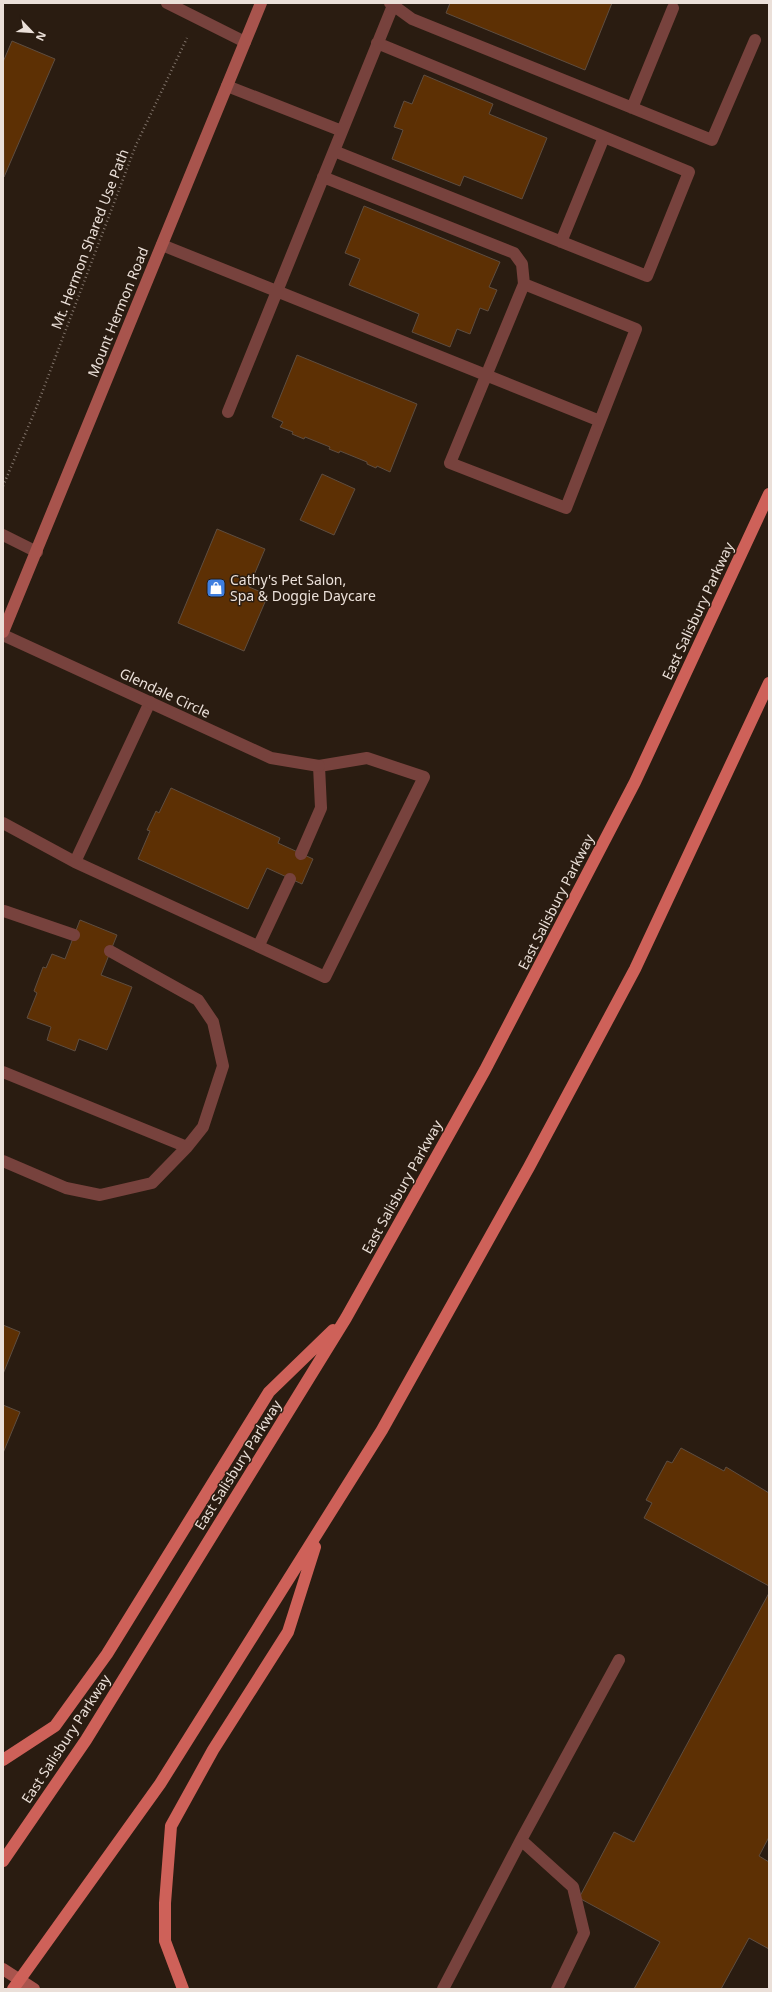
<svg xmlns="http://www.w3.org/2000/svg" width="772" height="1992" font-family="'Noto Sans',sans-serif">
<style>
.building{fill:#5d3004;stroke:#5e4d40}
.lines{fill:none;stroke-linecap:round;stroke-linejoin:round}
.path{stroke:#81746b;stroke-width:2.5;stroke-dasharray:1 3;stroke-linecap:butt}
.lane{stroke:#77423d;stroke-width:12}
.street{stroke:#77423d;stroke-width:12}
.secondary{stroke:#a8544d;stroke-width:12}
.primary{stroke:#ce6159;stroke-width:12}
.labels{text-anchor:middle;stroke-width:3;stroke-linejoin:round;paint-order:stroke}
.street-label{font-size:14px;fill:#ebe0d9;stroke:#2a1c11}
.poi-label{font-size:14px;fill:#ebe0d9;stroke:#2a1c11;text-anchor:start}
</style>
<rect width="100%" height="100%" fill="#2a1c11"/>
<path class="building" d="M450,3H612L585,70L446,13Z
M12,41L55,59L4,177L3,62Z
M424,75L493,104L489,114L547,138L522,199L464,176L460,186L392,159L403,130L394,127L404,101L412,104Z
M364,206L500,262L489,287L497,290L488,311L480,308L470,334L457,329L450,347L412,332L419,314L349,285L360,259L345,253Z
M297,355L417,404L390,472L377,466L376,468L367,464V462L340,451L339,453L329,449L330,447L305,437L304,439L292,434L293,432L280,427L283,422L272,417Z
M322,474L355,489L334,535L300,520Z
M217,529L265,549L249,587L268,595L244,651L178,623Z
M171,788L280,838L278,843L313,859L302,884L267,868L248,909L138,859L150,831L147,830L156,811L159,813Z
M80,920L117,935L101,975L132,987L107,1050L79,1039L75,1051L47,1040L51,1027L27,1018L37,993L34,991L43,967L46,968L52,954L65,959Z
M3,1325L20,1332L3,1374Z
M3,1405L20,1412L3,1453Z
M681,1448L724,1471L726,1467L769,1493V1586L644,1518L652,1503L646,1500L667,1461L672,1463Z
M769,1593V1837L759,1856L769,1862V1949L749,1938L721,1989H634L660,1942L579,1898L614,1832L634,1842Z"/>
<g class="lines">
<path class="path" d="M3,486L35,411L136,145L187,38"/>
<path class="lane" d="M390,3L412,19L712,140L755,40
M227,86L342,131
M632,108L673,8
M334,151L647,276L689,172L377,43
M323,177L514,253L522,264L524,284
M561,242L604,137
M162,245L600,421
M524,284L636,329L566,508L450,463Z
M228,412L394,3
M3,823L75,862L325,977L424,777L367,758L319,766L321,808L301,854
M75,862L150,702
M4,911L74,935
M259,945L290,879
M3,1072L187,1147
M3,1161L66,1188L100,1195L152,1183L187,1147L203,1127L223,1066L213,1022L198,1000L110,951
M521,1840L573,1887L584,1933L557,1989
M443,1989L521,1840L619,1660"/>
<path class="street" d="M167,3L245,42
M3,535L37,552
M3,635L271,758L319,766"/>
<path class="secondary" d="M3,632L261,3
M3,1969L34,1989"/>
<path class="primary" d="M3,1760L55,1726L107,1654L269,1392L333,1330
M3,1861L86,1740L346,1318L485,1070L635,782L769,494
M13,1989L160,1784L382,1430L529,1167L635,969L769,683
M183,1989L165,1941V1903L171,1826L213,1750L288,1632L315,1547"/>
</g>
<defs>
<symbol id="shop-square" viewBox="-11 -11 22 22"><rect x="-9" y="-9" width="18" height="18" rx="4" fill="#3f7fe0" stroke="#2a1c11"/><path d="M-5-2.5h2.3a2.7 3.5 0 0 1 5.4 0H5L5.5 6h-11ZM-1.5-2.5h3a1.5 2.3 0 0 0-3 0Z" fill="#fff"/></symbol>
</defs>
<g fill-rule="evenodd">
<use href="#shop-square" x="205" y="577" width="22" height="22"/>
</g>
<g class="labels">
<g class="street-label">
<text transform="translate(90 239) rotate(-69)" y="5">Mt. Hermon Shared Use Path</text>
<text transform="translate(118 312) rotate(-68)" y="5">Mount Hermon Road</text>
<text transform="translate(698 611) rotate(-65)" y="5">East Salisbury Parkway</text>
<text transform="translate(165 693) rotate(25)" y="5">Glendale Circle</text>
<text transform="translate(556 902) rotate(-63)" y="5">East Salisbury Parkway</text>
<text transform="translate(402 1187) rotate(-61)" y="5">East Salisbury Parkway</text>
<text transform="translate(238 1465) rotate(-58)" y="5">East Salisbury Parkway</text>
<text transform="translate(66 1739) rotate(-57)" y="5">East Salisbury Parkway</text>
</g>
<g class="poi-label">
<text x="230" y="585">Cathy's Pet Salon,<tspan x="230" dy="16">Spa &amp; Doggie Daycare</tspan></text>
</g>
</g>
<rect width="772" height="1992" fill="none" stroke="#ebe0d9" stroke-width="8"/>
<g transform="translate(32 32) rotate(115)" stroke="#2a1c11" stroke-width="3" paint-order="stroke">
<path d="M0-3L7 15L0 10L-7 15Z" fill="#ebe0d9"/>
<text y="-6" font-size="11" font-weight="bold" text-anchor="middle" fill="#ebe0d9">N</text>
</g>
</svg>
